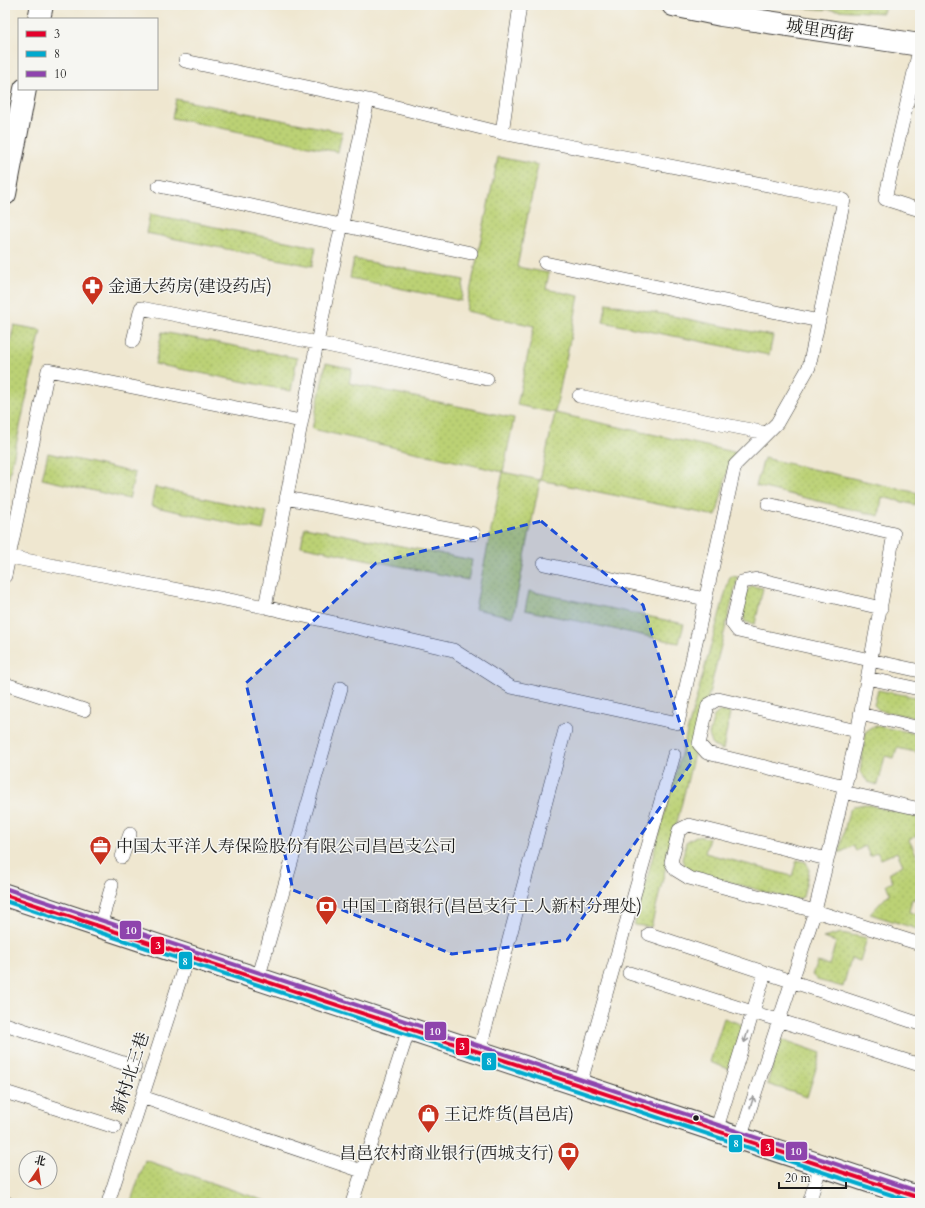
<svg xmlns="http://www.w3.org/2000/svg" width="925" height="1208" font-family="Cardo,'Noto Serif SC',serif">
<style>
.garden{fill:url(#garden-dots);stroke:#6c7648}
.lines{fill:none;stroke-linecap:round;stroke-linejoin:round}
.service-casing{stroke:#3c3a37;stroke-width:14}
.tertiary-casing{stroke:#3c3a37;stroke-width:24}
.service{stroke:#fff;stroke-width:13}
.tertiary{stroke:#fff;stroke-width:22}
.bus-1-casing{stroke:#f6f6f2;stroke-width:7}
.bus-2-casing{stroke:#f6f6f2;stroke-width:7}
.bus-3-casing{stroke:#f6f6f2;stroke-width:7}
.bus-1{stroke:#e4002b;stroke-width:4}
.bus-2{stroke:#00a9ce;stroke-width:4}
.bus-3{stroke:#8e44ad;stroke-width:4}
.oneway{stroke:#999}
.marked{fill:#1d4ed8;fill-opacity:0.2;stroke:#1d4ed8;stroke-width:3;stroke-dasharray:8 5;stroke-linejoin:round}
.bus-dot{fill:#1c1c1c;stroke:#f6f6f2;stroke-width:1.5}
.labels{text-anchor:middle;stroke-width:3;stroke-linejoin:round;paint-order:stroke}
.street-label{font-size:17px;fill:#1c1c1c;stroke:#f6f6f2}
.poi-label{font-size:17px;fill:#1c1c1c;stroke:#f6f6f2;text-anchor:start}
.line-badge{stroke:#f6f6f2;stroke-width:1.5}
.badge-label{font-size:11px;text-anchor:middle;font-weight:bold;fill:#fff}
</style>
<defs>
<pattern id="garden-dots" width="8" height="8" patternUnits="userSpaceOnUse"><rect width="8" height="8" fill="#bbd175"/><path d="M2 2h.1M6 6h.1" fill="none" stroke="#a0b365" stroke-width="1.8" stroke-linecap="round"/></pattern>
</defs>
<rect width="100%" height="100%" fill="#f6f6f2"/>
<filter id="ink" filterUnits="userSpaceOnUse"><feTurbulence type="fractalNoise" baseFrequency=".025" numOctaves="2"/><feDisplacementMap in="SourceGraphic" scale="8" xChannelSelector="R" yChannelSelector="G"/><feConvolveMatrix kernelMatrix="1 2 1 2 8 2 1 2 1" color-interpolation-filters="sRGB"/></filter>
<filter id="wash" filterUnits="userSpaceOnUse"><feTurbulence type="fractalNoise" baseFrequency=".012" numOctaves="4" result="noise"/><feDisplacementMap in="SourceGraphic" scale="16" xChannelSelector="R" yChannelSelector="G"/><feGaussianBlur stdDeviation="0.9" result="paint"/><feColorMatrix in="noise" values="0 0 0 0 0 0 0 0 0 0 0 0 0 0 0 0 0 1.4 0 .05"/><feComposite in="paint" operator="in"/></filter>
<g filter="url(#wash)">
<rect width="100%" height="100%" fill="#efe7d0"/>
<path class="garden" d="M757,5H885L883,13Z
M176,99L342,132L338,152L172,118Z
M498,157L538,165L517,267L549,273L546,289L579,296L555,413L738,453L728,469L716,516L540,480L513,617L475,609L503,472L312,429L326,363L352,369L349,383L514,418L503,472L540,480L555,413L517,405L534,326L466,311Z
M150,214L316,247L312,266L146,233Z
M354,259L464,280L461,301L350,278Z
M607,303L773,336L769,355L603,322Z
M14,325L41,330L5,496V366Z
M162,332L297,358L291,391L155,364Z
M48,453L135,473L129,499L42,479Z
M764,458L918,493L915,505L882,497L879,516L756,486Z
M155,487L267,512L263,530L151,506Z
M305,527L472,560L468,580L301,546Z
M730,576L738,577L651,927L634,925Z
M752,586L763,588L755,624L745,622L741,609L746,590Z
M529,591L684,624L679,643L525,610Z
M878,690L920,698V719L879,710L874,705Z
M720,711L730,713L723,750L713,746L709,735L714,716Z
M876,726L920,734V753L897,748L894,758L885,756L878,785L868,782L860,772L866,731Z
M865,804L920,818V834L909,840L920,862V900L912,899L909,912L919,915L920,913V930L870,914L890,893L886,885L893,882L889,873L903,865L897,852L881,859L877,852L870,856L865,846L856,851L853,846L839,853L849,811L854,806Z
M696,836L709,838L705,853L792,876L797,860L806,862L809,870L803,897L794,900L687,870L682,860L686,842Z
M841,933L867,938L860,961L851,958L843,987L817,980L812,975L817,962L829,965L836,942L823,938Z
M724,1018L743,1025L729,1069L710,1062Z
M781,1039L821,1053L807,1097L767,1084Z
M145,1160L271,1203H138L131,1201Z"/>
</g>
<g filter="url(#ink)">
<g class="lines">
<defs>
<path id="service" d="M920,46L885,199L920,210
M502,133L520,5
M159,186L471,253
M545,263L819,321
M133,341L141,308L317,343L487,379
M579,396L766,433
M286,498L474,534
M5,556L265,607L453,650L511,687L678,723L735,465L777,423L809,367L844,200L502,133L368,100L185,61
M544,564L705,599
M5,576L48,370L301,421
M265,607L317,343L368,100
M881,608L758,579L742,582L732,623L738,631L920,671
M867,678L919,689
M5,684L84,710
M860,714L920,728
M845,786L707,753L699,744L708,705L718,699L857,731
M843,792L920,809
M122,857L130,834
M827,859L689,825L679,830L671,862L676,870L689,878L815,911L920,944
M100,926L112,885
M649,934L920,1024
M629,973L920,1065
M258,979L341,688
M5,1024L135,1067
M479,1052L565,730
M580,1085L674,755
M5,1092L115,1127
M142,1097L362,1171
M716,1131L765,973
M740,1139L815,911L855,744L894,534L768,504
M5,1202L7,1203
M108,1203L188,955
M352,1203L409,1029
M809,1203L821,1165"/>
<path id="tertiary" d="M673,5L721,15L920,45
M39,19L42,5
M5,194L25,89
M5,895L920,1198"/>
</defs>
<use href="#service" class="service-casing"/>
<use href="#tertiary" class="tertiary-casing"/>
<use href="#service" class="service"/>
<use href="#tertiary" class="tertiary"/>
<defs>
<path id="bus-1" d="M5,895L920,1198"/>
<path id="bus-2" d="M5,901L916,1203"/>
<path id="bus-3" d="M7,889L920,1192"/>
</defs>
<use href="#bus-1" class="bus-1-casing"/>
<use href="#bus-2" class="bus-2-casing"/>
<use href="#bus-3" class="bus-3-casing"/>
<use href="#bus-1" class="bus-1"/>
<use href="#bus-2" class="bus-2"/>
<use href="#bus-3" class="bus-3"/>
</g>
<defs><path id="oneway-shaft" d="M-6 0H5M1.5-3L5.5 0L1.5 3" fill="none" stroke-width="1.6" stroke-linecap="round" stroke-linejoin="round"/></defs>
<g class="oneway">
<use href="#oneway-shaft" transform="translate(746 1037) rotate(107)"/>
<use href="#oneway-shaft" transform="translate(752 1102) rotate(-72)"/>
</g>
</g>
<path class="marked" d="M541,521L643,605L692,762L567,940L452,954L293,890L246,683L376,563Z"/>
<defs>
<symbol id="pharmacy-pin" viewBox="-11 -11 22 30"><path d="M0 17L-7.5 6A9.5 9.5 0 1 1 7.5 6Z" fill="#c8321e" stroke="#f6f6f2"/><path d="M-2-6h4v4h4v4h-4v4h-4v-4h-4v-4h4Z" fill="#fff"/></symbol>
<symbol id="office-pin" viewBox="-11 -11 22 30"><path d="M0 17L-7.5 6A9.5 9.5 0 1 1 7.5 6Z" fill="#c8321e" stroke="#f6f6f2"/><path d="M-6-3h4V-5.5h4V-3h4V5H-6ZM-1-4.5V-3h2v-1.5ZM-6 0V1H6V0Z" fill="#fff"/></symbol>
<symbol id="bank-pin" viewBox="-11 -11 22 30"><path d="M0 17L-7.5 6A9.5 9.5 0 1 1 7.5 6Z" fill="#c8321e" stroke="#f6f6f2"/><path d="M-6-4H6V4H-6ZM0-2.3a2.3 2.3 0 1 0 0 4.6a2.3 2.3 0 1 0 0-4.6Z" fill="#fff"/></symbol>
<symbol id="shop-pin" viewBox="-11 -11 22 30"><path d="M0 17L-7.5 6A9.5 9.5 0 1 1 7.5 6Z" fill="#c8321e" stroke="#f6f6f2"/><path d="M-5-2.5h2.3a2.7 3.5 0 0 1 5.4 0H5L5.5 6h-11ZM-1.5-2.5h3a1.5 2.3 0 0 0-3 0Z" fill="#fff"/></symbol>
</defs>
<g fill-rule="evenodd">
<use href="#pharmacy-pin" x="80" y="274" width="25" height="34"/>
<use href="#office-pin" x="88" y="834" width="25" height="34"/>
<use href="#bank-pin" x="314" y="894" width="25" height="34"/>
<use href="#shop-pin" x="416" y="1102" width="25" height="34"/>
<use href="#bank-pin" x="556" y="1140" width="25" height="34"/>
</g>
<circle class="bus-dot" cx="696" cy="1118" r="3.5"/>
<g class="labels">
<g class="street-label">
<text transform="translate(820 30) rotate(9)" y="6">城里西街</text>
<text transform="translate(130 1073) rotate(-72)" y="6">新村北三巷</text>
</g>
<g class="poi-label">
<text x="108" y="292">金通大药房(建设药店)</text>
<text x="116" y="852">中国太平洋人寿保险股份有限公司昌邑支公司</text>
<text x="342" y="912">中国工商银行(昌邑支行工人新村分理处)</text>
<text x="444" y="1120">王记炸货(昌邑店)</text>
<text x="554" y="1159" text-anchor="end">昌邑农村商业银行(西城支行)</text>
</g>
</g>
<g class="line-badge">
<rect x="119" y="920" width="23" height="20" rx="4" fill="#8e44ad"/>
<rect x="150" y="936" width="15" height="19" rx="4" fill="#e4002b"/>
<rect x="178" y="951" width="15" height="19" rx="4" fill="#00a9ce"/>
<rect x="424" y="1021" width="23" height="20" rx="4" fill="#8e44ad"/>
<rect x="455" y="1037" width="15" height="19" rx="4" fill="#e4002b"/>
<rect x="481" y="1052" width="16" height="19" rx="4" fill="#00a9ce"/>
<rect x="728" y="1134" width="15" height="19" rx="4" fill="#00a9ce"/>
<rect x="760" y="1138" width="15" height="19" rx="4" fill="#e4002b"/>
<rect x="785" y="1141" width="23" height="20" rx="4" fill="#8e44ad"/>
</g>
<g class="badge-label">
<text x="131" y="934">10</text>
<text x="158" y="949">3</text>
<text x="185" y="965">8</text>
<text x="435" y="1035">10</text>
<text x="462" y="1050">3</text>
<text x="489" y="1065">8</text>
<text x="736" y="1147">8</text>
<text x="768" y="1151">3</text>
<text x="796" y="1155">10</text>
</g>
<rect width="925" height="1208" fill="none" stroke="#f6f6f2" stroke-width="20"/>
<rect x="18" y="18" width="140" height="72" fill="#f6f6f2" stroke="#9f9f9c"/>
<rect x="26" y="31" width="20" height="6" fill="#e4002b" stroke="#9f9f9c"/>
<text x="54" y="38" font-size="12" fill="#1c1c1c">3</text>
<rect x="26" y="51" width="20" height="6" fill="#00a9ce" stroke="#9f9f9c"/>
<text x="54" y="58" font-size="12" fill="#1c1c1c">8</text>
<rect x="26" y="71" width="20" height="6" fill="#8e44ad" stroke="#9f9f9c"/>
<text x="54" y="78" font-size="12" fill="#1c1c1c">10</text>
<g transform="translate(38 1170) rotate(13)"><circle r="19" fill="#f6f6f2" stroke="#9f9f9c"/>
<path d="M0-3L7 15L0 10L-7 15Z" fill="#c8321e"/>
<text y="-6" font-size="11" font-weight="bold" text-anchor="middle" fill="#1c1c1c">北</text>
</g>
<path d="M779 1182v6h67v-6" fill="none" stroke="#1c1c1c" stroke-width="2"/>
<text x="785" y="1182" font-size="12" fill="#1c1c1c" stroke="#f6f6f2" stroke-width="3" paint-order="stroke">20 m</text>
</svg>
